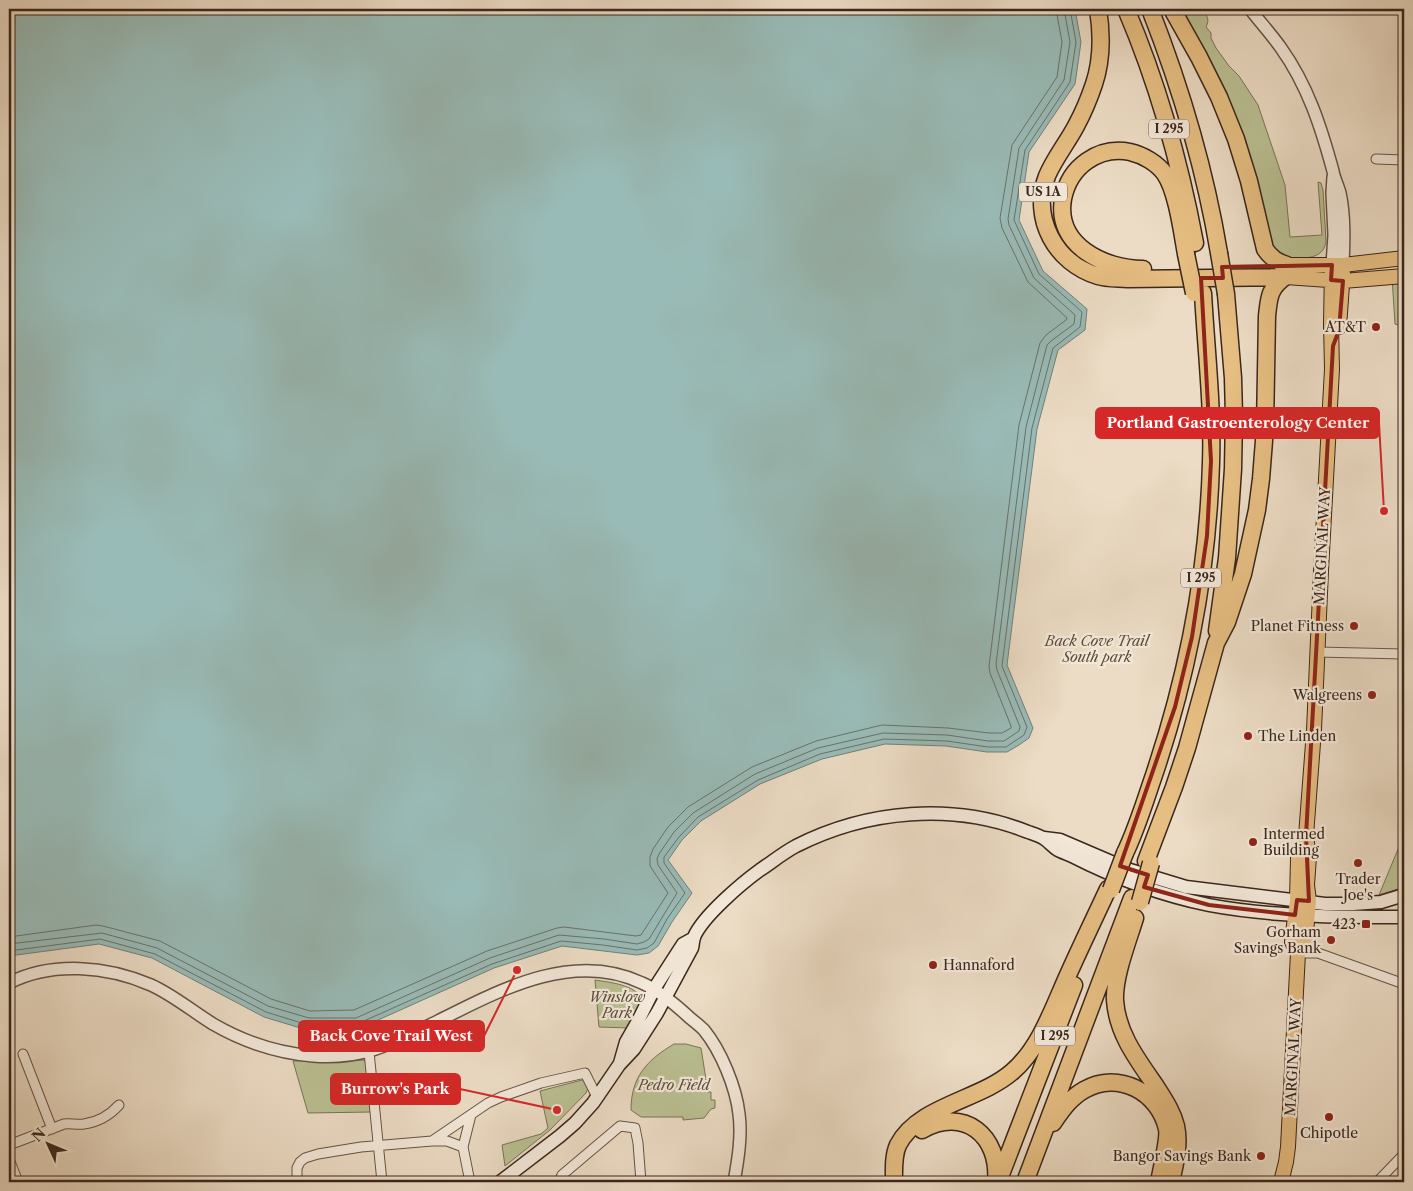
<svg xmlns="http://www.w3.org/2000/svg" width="1413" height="1191" font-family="'Libre Caslon Text',serif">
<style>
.green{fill:#bac093;stroke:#7a7458}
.water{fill:#99bbb7;stroke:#738079}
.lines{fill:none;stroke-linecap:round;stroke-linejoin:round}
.shore{stroke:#6a716a;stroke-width:1}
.minor-casing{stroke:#675447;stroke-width:11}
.tertiary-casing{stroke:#675447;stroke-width:14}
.secondary-casing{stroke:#3b271d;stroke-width:15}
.primary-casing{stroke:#3b271d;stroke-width:16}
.motorway-casing{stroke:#3b271d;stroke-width:19}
.minor{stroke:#f3e8d9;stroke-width:9}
.tertiary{stroke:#f3e8d9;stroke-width:11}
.secondary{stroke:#f3e8d9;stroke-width:12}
.primary{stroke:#e6be82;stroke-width:14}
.motorway{stroke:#e6be82;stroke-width:16}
.motorway-bridge-casing{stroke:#3b271d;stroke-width:19;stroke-linecap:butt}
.motorway-bridge{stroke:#e6be82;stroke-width:16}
.marked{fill:none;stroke:#8f2418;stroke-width:4;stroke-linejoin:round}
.poi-dot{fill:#8f2418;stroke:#f3e8d9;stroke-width:2}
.labels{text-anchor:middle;stroke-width:4.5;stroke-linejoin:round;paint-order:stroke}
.shield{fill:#f3e8d9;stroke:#726155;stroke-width:1}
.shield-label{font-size:12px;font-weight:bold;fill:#3b271d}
.poi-label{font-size:14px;fill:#3b271d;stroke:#f3e8d9;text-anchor:end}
.street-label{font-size:14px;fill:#3b271d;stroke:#f3e8d9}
.park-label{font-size:14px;font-style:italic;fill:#5b4d3a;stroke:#f3e8d9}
.leader{fill:none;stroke:#d62828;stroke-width:2}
.callout-dot{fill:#d62828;stroke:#f3e8d9;stroke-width:2}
.callout{fill:#d62828;stroke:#d62828;stroke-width:2}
.callout-label{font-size:15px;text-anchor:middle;font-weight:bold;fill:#fff}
</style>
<rect width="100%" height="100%" fill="#ecdcc5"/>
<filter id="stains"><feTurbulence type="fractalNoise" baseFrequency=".004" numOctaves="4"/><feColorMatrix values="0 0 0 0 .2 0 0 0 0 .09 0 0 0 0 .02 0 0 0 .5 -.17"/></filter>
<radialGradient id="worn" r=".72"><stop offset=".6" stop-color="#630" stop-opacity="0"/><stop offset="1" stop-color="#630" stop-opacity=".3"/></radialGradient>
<path class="green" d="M1180,9H1202C1207,16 1210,19 1206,27L1211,33V38L1216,48L1229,66L1239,76L1258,105L1285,185L1290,237L1322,235L1318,182L1321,183L1323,190L1326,241C1324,256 1312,258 1299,258C1295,258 1290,258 1286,257C1280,256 1274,249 1270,245Z
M1404,276V337L1401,326L1395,324L1392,277Z
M1404,835V887L1379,895L1401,842Z
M595,980C608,982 638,985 642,1000L628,1028L599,1027Z
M674,1044H686L701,1048L708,1092H711V1100H715V1108L711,1109L704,1118L683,1120V1117H641L631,1110C631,1077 647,1060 674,1044Z
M365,1060L372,1112L308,1113L293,1061Z
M582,1080L587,1082L589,1086L586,1093L550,1130L505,1166L502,1145L541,1134L548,1128L540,1091Z"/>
<path class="water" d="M9,9H1075L1081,42L1075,84L1029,152L1019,220L1043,271L1087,309L1085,330L1058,350L1037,429L1007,665L1033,728L1029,738L1019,745L1007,752H987L946,746L885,744L822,759L760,784L701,821L682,840L668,860L692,893L672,922L658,946L649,953L637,955L562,946L494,968L358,1029L307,1030L264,1017L152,958L99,944L9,956Z"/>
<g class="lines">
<path class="shore" d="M9,937L96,925L103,926L160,941L271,999L310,1011L354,1010L487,951L557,928L564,927L636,936L641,935L668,893L650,866V857L653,849L668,827L688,807L752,767L816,741L882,725L948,728L989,733H1002L1011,728V726L990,673L989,666L1019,425L1040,343L1046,335L1066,320L1067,318L1028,282L1002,228L1000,218L1012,145L1057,77L1062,42L1056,9
M9,944L102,933L157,948L268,1006L309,1018H356L490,958L559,935L604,939L637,944L644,942L649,939L677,893L658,865L657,859L659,854L674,832L693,813L755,774L818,748L883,733L947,735L988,741H1004L1019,731L1020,727L997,670L996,664L1026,427L1047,345L1051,341L1074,324L1075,315L1034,278L1009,225L1008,219L1019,148L1064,80L1070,42L1064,9
M9,951L100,939L155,954L266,1012L308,1025L357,1024L492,964L561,941L603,945L637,950L647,948L654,943L667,919L685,893L664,863V857L679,837L698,817L758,780L820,754L884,739L947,741L988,747H1006L1024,735L1027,727L1002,666L1032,428L1053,348L1080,327L1082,312L1039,274L1014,220L1025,150L1070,82L1076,42L1070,9"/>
<defs>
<path id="minor" d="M1376,159L1404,160
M1317,652L1404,654
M1298,953H1318L1404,984
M369,1052L382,1182
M23,1054L52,1129
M432,1141H447L463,1147
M9,1145L64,1124C70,1123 77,1125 84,1124C98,1122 110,1115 119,1105
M9,1159L18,1182
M297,1182V1168L300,1162L305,1158L318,1154L361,1147L432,1141L488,1103L501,1097L541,1083L585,1073L597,1097
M470,1182L463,1147L471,1115
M559,1182L562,1175L620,1126L635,1128L638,1143L641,1182
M1377,1182L1404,1154"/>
<path id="tertiary" d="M1250,9C1260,22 1271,34 1281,48C1308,86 1321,127 1333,171C1334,178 1338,185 1340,193C1345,216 1344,242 1343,265
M1332,265L1334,235L1332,193L1333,177
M9,983C52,961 107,966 151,985C173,995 192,1011 213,1024C244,1042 278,1053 313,1056C365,1060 393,1043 438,1021C500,990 573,950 642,983C660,991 676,1005 690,1018C695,1022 700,1026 704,1030C721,1051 736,1087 739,1114C742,1136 738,1160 734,1182"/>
<path id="secondary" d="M1044,838L1060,840L1130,870L1186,887L1325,904H1353L1381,902L1404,895
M620,1063L626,1042L638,1021L654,989L683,944L694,938
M500,1182L560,1136L575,1123L593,1103L619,1065L634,1049L657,1013L692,948C693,944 693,940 694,937C703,916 742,883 760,870C772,862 783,853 796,846C867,810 953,802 1028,832C1034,834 1041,836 1046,840C1050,843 1053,847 1058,850C1062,852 1067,854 1072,856C1115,878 1161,895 1209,905C1273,917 1339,917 1404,917"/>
<path id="primary" d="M1287,265H1343L1404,258
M1285,277L1343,281L1404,276
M1339,327L1343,271
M1298,953L1305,942L1309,901L1307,885L1309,857L1306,836L1314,730L1321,571L1332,369L1331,324L1332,265
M1281,1182L1286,1162L1288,1147L1298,953L1292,942L1297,900L1298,858L1305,839"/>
<path id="motorway" d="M1098,9C1102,34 1102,60 1094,84C1089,99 1083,113 1076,126C1067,143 1054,159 1047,176C1031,218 1055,263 1098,276C1108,279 1118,278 1128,279L1285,277
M1126,9C1158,84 1180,163 1195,243
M1150,9C1181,88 1205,169 1219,253
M1172,9L1199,57L1219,97L1236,139L1249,181L1265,249C1271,258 1277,262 1287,265
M1143,269C1104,269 1055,245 1063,199C1066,184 1074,170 1087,161C1100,152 1115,149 1130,152C1143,155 1157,163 1165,174C1177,192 1182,232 1186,254
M1217,631L1227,558L1233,469L1234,416L1233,378L1226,294
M1125,853C1137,828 1145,801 1154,775C1188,674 1208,569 1211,463C1213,407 1206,349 1203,293
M1146,861L1174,787L1187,748L1216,643L1227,622L1243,574L1257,510L1261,479L1265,428L1267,316C1269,298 1269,288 1285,277
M1135,918C1128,941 1114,976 1115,1000C1117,1033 1137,1059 1155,1085C1163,1098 1172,1110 1176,1126C1180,1144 1175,1164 1171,1182
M1053,1123C1062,1110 1070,1098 1084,1090C1118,1070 1159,1092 1167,1129C1169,1138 1161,1171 1159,1182
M922,1130C964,1106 1000,1136 996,1181
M894,1182C894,1170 893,1156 898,1145C918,1106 980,1100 1012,1072C1040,1048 1053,1008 1068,975C1081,946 1095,917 1108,889
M998,1182L1074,985
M1025,1182L1132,898"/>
</defs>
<use href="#minor" class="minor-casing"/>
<use href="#tertiary" class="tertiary-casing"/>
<use href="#secondary" class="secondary-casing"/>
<use href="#primary" class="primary-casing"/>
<use href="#motorway" class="motorway-casing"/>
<use href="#minor" class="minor"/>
<use href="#tertiary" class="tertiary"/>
<use href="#secondary" class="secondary"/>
<use href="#primary" class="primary"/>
<use href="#motorway" class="motorway"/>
<defs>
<path id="motorway-bridge" d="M1219,253L1226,294
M1186,254L1194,293
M1111,890L1125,853
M1140,902L1151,863"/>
</defs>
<use href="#motorway-bridge" class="motorway-bridge-casing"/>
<use href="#motorway-bridge" class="motorway-bridge"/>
</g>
<path class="marked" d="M1332,265L1331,280L1343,281L1339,330L1333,346L1306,836L1309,901L1297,900L1295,915L1209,905L1144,887L1148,875L1120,866L1175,707L1192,637L1207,536L1211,461L1201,278H1223L1222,267Z"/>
<g class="poi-dot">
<circle cx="1376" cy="327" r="5"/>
<circle cx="1354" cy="626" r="5"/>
<circle cx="1372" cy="695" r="5"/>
<circle cx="1248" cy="736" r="5"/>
<circle cx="1253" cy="842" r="5"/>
<circle cx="1358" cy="863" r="5"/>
<rect x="1361" y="919" width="10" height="10" rx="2.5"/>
<circle cx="1331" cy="940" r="5"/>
<circle cx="933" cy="965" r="5"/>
<circle cx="1329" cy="1117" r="5"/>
<circle cx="1261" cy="1156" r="5"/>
</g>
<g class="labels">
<g class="shield">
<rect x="1149" y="119.5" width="40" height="19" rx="4"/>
<rect x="1019" y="182.5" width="48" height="19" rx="4"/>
<rect x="1181" y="568.5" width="40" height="19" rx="4"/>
<rect x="1035" y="1026.5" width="40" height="19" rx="4"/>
</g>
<g class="shield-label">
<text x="1169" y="133">I 295</text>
<text x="1043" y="196">US 1A</text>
<text x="1201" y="582">I 295</text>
<text x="1055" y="1040">I 295</text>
</g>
<g class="poi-label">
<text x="1366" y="332">AT&amp;T</text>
<text x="1344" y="631">Planet Fitness</text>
<text x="1362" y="700">Walgreens</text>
<text x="1258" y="741" text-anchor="start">The Linden</text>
<text x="1263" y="839" text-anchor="start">Intermed<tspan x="1263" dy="16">Building</tspan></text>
<text x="1358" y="884" text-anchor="middle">Trader<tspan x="1358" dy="16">Joe's</tspan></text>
<text x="1356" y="929">423</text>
<text x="1321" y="937">Gorham<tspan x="1321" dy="16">Savings Bank</tspan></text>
<text x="943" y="970" text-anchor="start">Hannaford</text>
<text x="1329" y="1138" text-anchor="middle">Chipotle</text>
<text x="1251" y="1161">Bangor Savings Bank</text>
</g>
<g class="street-label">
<text transform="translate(1322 546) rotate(-87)" y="5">MARGINAL WAY</text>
<text transform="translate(1293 1057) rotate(-87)" y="5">MARGINAL WAY</text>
</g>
<g class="park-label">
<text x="1097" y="646">Back Cove Trail<tspan x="1097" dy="16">South park</tspan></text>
<text x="617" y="1002">Winslow<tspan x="617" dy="16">Park</tspan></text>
<text x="674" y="1090">Pedro Field</text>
</g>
</g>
<path class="leader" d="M1384 511L1379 423M517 970L484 1036M557 1110L460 1089"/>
<g class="callout-dot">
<circle cx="1384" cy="511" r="5"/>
<circle cx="517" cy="970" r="5"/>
<circle cx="557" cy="1110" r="5"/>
</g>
<g class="callout">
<rect x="1096" y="408" width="283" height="30" rx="5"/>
<rect x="299" y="1021" width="185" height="30" rx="5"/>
<rect x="331" y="1074" width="129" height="30" rx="5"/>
</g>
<g class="callout-label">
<text x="1238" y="428">Portland Gastroenterology Center</text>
<text x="391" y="1041">Back Cove Trail West</text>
<text x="395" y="1094">Burrow's Park</text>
</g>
<rect width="1413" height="1191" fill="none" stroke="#ecdcc5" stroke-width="30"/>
<rect x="10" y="10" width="1393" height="1171" fill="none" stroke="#3b271d" stroke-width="2.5"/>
<rect x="15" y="15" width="1383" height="1161" fill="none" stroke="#3b271d"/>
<g transform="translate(48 1144) rotate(314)" stroke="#f3e8d9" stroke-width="4" paint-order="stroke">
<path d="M0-4L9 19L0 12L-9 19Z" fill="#3b271d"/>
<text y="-8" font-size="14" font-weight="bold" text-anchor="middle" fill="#3b271d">N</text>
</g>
<rect width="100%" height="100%" filter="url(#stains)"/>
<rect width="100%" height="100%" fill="url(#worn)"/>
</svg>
